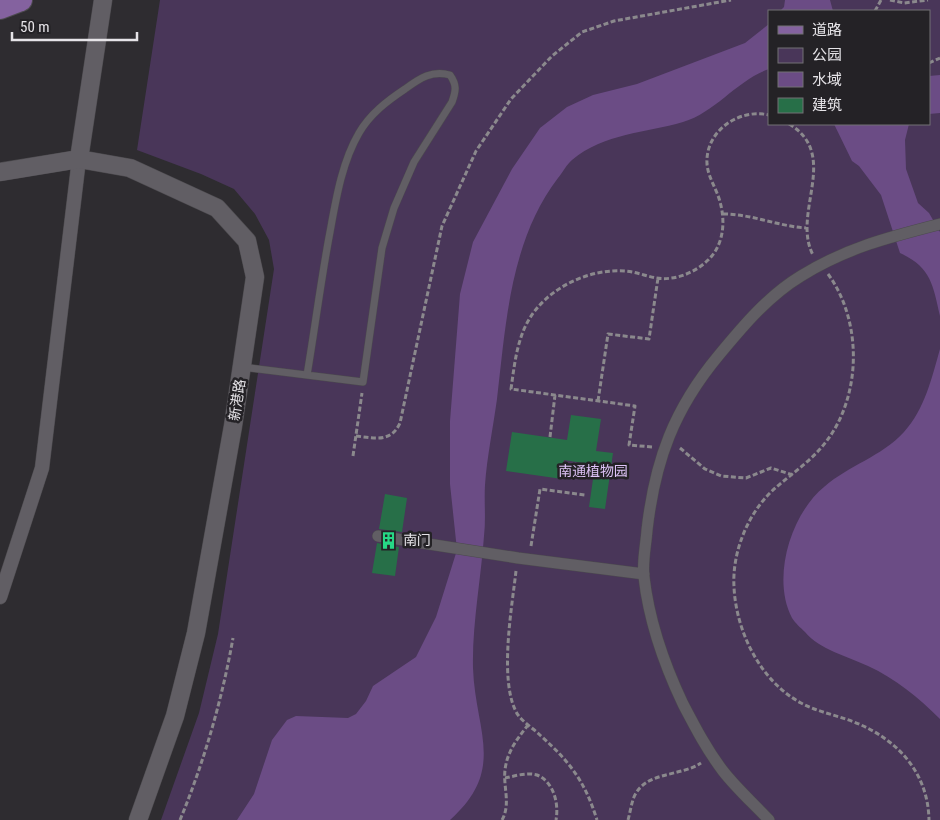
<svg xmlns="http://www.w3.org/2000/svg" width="940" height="820" font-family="'Roboto Condensed','Noto Sans SC',sans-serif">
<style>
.green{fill:#493659;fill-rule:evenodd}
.water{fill:#6b4c85}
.building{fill:#276f48}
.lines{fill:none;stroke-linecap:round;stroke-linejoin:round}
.service-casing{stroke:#4c4a4e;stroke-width:8}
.pedestrian-casing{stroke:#4c4a4e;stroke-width:12}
.minor-casing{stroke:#4c4a4e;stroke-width:15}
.tertiary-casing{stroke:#4c4a4e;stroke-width:19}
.primary-casing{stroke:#4c4a4e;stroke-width:24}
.path{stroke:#8b898d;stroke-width:3;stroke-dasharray:5 2.5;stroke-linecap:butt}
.service{stroke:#615e64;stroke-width:7}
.pedestrian{stroke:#615e64;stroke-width:11}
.minor{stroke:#615e64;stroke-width:14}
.tertiary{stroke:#615e64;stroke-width:18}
.primary{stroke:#84629f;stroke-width:22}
.labels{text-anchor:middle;stroke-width:5;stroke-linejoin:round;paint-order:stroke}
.street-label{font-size:14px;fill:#e6e4e8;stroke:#242226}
.park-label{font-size:14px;fill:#dec3f7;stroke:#242226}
.poi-label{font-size:14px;fill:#e6e4e8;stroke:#242226;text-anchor:start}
</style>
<rect width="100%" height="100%" fill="#2e2c30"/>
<path class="green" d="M160,0H940V820H161L199,713L218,634L274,269L269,240L255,214L234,189L201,174L137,150ZM769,11H929V124H769Z"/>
<path class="water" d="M785,0H830L833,11H780L784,7Z
M769,24V69C737,80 716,112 683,122C646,133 604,133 572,160C567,164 563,172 558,178C510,241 506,323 497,399C493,428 487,457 485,485C484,502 486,519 484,536C481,579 472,624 473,668C475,731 507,769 450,820H237L254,794L272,740L287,720L296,716L348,718L356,714L366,701L373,686L416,657L436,617L457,550L450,484V421L460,294L473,242L512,169L540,128L567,107L593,95L637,84L745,43Z
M940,75V113L929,114V76Z
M834,124H909L905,140L906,169L918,203L929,213L940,232V316C933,285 931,267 900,253L881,195L859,166L852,161Z
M940,349V719C918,697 896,679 868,666C847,656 820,650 805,632C801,628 795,623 792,618C771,578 791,514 824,487C849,465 881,457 904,432C925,409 932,377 940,349Z"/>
<path class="building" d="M571,415L601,419L596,451L613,453L605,509L589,507L595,465L564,460L562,479L506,471L512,432L567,440Z
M385,494L407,498L402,532L379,529Z
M377,543L399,547L395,576L372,573Z"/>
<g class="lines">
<defs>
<path id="service" d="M242,367L363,382L382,248L394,208L414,162L452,102C456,91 457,85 450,75C432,70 420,78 405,89C387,101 370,114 359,133C342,162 336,199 330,232C321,279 315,328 307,375"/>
<path id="pedestrian" d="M378,536L518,558L644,574
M769,820C754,804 737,789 723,771C707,750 695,727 683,704C664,664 649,621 644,577C642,562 646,545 647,530C655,460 674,409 719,355C743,326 768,296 801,276C846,248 889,237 940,224"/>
<path id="minor" d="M0,597L42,468L79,159"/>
<path id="tertiary" d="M79,159L103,0
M0,172L79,159L130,168L217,208L247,241L255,277L233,426L196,633L175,716L138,820"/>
<path id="primary" d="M0,8L21,0"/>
</defs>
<use href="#service" class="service-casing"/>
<use href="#pedestrian" class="pedestrian-casing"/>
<use href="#minor" class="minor-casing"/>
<use href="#tertiary" class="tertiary-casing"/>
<use href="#primary" class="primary-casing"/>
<path class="path" d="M890,0L904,3L928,0
M875,11L881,0
M929,63L940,58
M789,124C841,155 791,213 813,255
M723,214C752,214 777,226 806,228
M828,274C864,323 862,403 820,449C806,465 787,477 772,491C747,515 732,553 734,587C736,631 760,681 801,703C818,712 836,715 854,722C897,739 928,772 929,820
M598,401L608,334L649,339L658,278
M356,436C374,438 391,443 400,423L442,226L476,151L511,99L552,56L582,32L614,21L731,0
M550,437L555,395
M652,447L629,445L635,406L511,389C514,368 516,347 525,327C542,290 587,268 626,271C636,272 646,276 656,278C674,281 695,273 708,260C726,243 726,215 717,193C713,183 708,175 707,164C705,131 739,108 769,115
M680,448L705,469L721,476L746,478L771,468L793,475
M353,456L362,393
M531,546L540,489L585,495
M516,571C512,607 498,684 518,715C524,723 534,729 541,736C571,763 585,782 597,820
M505,778C515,776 527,772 537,775C554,782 559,804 556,820
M180,820C204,762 222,700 233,638
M502,820C511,804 503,787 505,770C507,752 517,739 528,725
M628,820C630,813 631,805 634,797C645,771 680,777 701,763"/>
<use href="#service" class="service"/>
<use href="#pedestrian" class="pedestrian"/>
<use href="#minor" class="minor"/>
<use href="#tertiary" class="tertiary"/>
<use href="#primary" class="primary"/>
</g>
<defs>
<symbol id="building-bare" viewBox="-9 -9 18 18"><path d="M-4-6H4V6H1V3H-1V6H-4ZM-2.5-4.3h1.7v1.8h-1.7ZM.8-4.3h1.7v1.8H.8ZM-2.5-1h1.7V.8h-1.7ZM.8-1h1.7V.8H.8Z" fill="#26d886" stroke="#242226" stroke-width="2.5" paint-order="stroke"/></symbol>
</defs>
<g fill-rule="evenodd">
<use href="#building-bare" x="376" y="528" width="25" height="25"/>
</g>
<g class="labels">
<g class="street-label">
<text transform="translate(237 400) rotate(-81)" y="5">新港路</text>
</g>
<g class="park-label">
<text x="593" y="476">南通植物园</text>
</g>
<g class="poi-label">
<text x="403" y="545">南门</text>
</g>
</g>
<rect x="768" y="10" width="162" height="115" fill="#242226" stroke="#727074"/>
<rect x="778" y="26" width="25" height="8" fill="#84629f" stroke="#727074"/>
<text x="812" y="35" font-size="15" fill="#e6e4e8">道路</text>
<rect x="778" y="48" width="25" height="15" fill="#493659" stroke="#727074"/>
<text x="812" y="60" font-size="15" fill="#e6e4e8">公园</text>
<rect x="778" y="72" width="25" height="15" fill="#6b4c85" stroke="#727074"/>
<text x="812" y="85" font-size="15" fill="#e6e4e8">水域</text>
<rect x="778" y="98" width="25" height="15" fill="#276f48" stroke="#727074"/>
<text x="812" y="110" font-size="15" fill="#e6e4e8">建筑</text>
<path d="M12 32v8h125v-8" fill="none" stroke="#e6e4e8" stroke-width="2.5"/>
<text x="20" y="32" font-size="15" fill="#e6e4e8" stroke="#242226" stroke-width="4" paint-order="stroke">50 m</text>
</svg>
